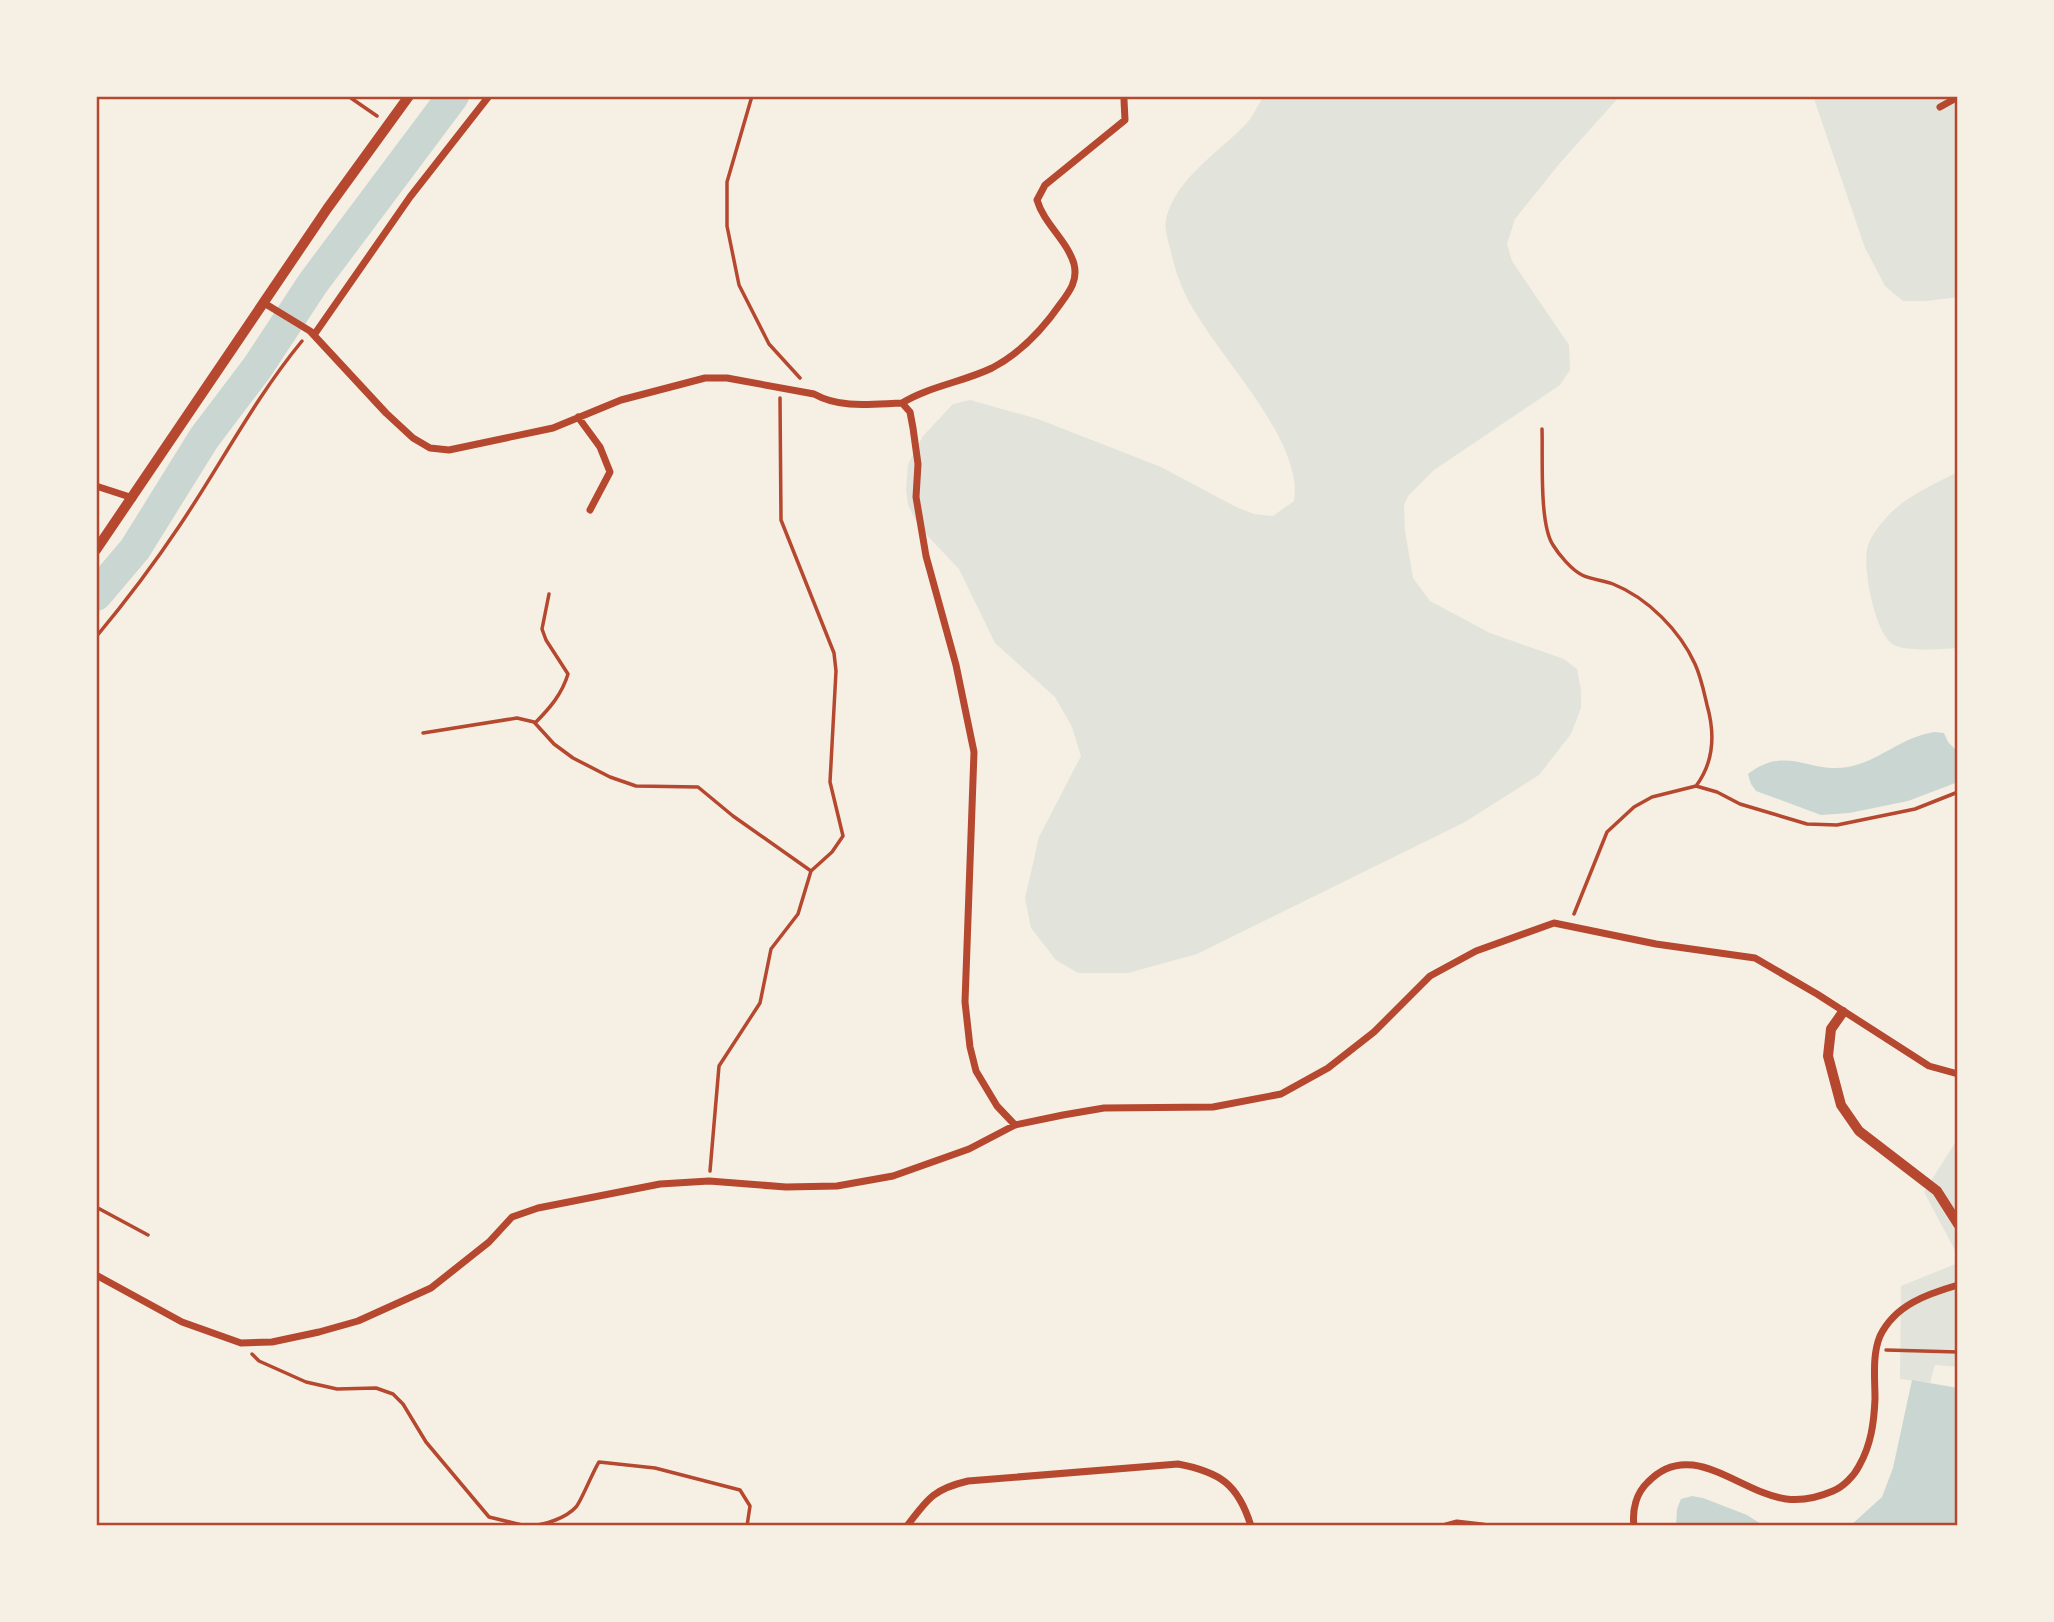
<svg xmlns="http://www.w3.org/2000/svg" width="2054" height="1622" font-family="'DejaVu Sans',sans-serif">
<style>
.green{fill:#e2e4dc}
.water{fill:#c9d6d2}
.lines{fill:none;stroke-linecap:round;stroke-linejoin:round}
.river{stroke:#c9d6d2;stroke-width:32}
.path{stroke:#b5482f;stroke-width:3.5}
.minor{stroke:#b5482f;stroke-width:7}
.tertiary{stroke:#b5482f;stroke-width:10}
.secondary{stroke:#b5482f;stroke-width:10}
.neatline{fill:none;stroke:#b5482f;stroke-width:2.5}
</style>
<rect width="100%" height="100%" fill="#f6efe4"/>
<path class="green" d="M1264,96H1620L1560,163L1515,219L1507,244L1512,261L1569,345L1570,370L1560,385L1434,470L1408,496L1404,505L1405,531L1413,578L1430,601L1490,633L1564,659L1577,669L1581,690V708L1571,734L1539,775L1465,822L1197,954L1128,973H1078L1056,960L1031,928L1025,898L1039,837L1081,756L1072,727L1055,697L995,643L959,569L919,527L908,505L906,490L908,464L923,436L953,404L970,400L1038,419L1161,467L1236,507L1254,514L1273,516L1294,501C1304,444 1225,363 1197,315C1184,295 1176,275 1171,252C1168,240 1163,227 1167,215C1179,177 1216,154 1243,127C1252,119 1257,106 1264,96Z
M1813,96H1958V297L1927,301H1903L1885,286L1865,248Z
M1958,472V648C1941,649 1909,652 1894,645C1875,636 1863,569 1867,550C1868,539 1879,526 1886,518C1904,497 1934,484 1958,472Z
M1958,1138V1256L1924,1192Z
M1958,1263V1367L1935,1365L1930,1383L1900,1379L1901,1286Z"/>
<path class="water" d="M1934,732L1944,733L1948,742L1958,752V782L1908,801L1849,813L1821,815L1756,791L1751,784L1748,774C1787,744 1809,774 1848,767C1880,761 1899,738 1934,732Z
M1912,1380L1958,1388V1526H1850L1882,1497L1893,1468Z
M1692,1496L1703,1498L1747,1515L1764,1526H1676L1677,1509L1681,1499Z"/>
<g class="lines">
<path class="river" d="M96,595L135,549L204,438L257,368L313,283L453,96"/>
<path class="path" d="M348,96L377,116
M752,96L727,182V226L739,285L769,344L800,378
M1542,429C1543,457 1539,524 1553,545C1559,555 1572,570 1582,575C1592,580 1603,580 1613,584C1648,598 1680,631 1695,664C1701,677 1704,692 1707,705C1715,733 1714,762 1696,786
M96,637C126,601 154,564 180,525C221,464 255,398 302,341
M535,723C550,708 562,694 568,674L546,640L542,629L549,594
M423,733L517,718L534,722L554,744L573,758L610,777L636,786L698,787L733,816L811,871
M1574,914L1607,832L1634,807L1652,797L1696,786L1717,792L1740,804L1807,824L1837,825L1915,809L1958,792
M710,1171L719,1066L760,1003L771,949L798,914L811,871L832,852L843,836L830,782L836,671L834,653L781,520L780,398
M96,1207L148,1235
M1886,1350L1958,1352
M252,1354L259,1361L306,1382L337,1389L376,1388L393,1394L403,1404L426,1442L489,1517L526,1526
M530,1526C545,1525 566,1518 576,1507C581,1502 593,1471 599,1462L655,1468L740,1490L750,1506L747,1526"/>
<path class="minor" d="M1940,107L1958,97
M264,303L310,331L386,413L413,438L430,448L449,450L553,428L621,400L705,378H727L814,394C841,409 872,404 902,403L910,412L913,428L918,464L916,497L926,556L956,665L974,752L965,1002L970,1047L976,1071L997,1106L1015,1125
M314,335L410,197L489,96
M902,403C930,386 963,382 992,368C1021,353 1043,329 1061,303C1070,291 1078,280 1074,264C1067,240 1044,224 1037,200L1045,185L1125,120L1124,100
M578,417L600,447L610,472L590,510
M96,486L133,498
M96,1275L182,1322L241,1343L272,1342L319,1332L358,1321L431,1288L489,1242L512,1217L538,1208L660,1184L709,1181L786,1187L837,1186L893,1176L969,1149L1015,1125L1063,1115L1104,1108L1213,1107L1281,1094L1328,1068L1374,1032L1430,976L1476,951L1554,923L1656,944L1755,958L1817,994L1929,1066L1958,1074
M907,1526C928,1498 934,1489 968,1481L1178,1464C1220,1472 1238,1484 1251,1526
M1446,1526L1457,1523L1483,1526
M1634,1526C1632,1510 1636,1493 1648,1482C1691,1437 1740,1493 1786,1499C1801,1501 1819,1497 1833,1491C1843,1487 1854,1476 1859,1466C1871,1445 1874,1423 1875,1399C1875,1379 1872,1355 1880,1336C1895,1305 1927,1294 1958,1285"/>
<path class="tertiary" d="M1843,1012L1831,1029L1828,1056L1841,1105L1859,1131L1937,1191L1958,1224"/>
<path class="secondary" d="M96,550L327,209L409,96"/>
</g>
<rect width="2054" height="1622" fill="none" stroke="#f6efe4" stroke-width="196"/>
<rect x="98" y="98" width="1858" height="1426" class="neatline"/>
</svg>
